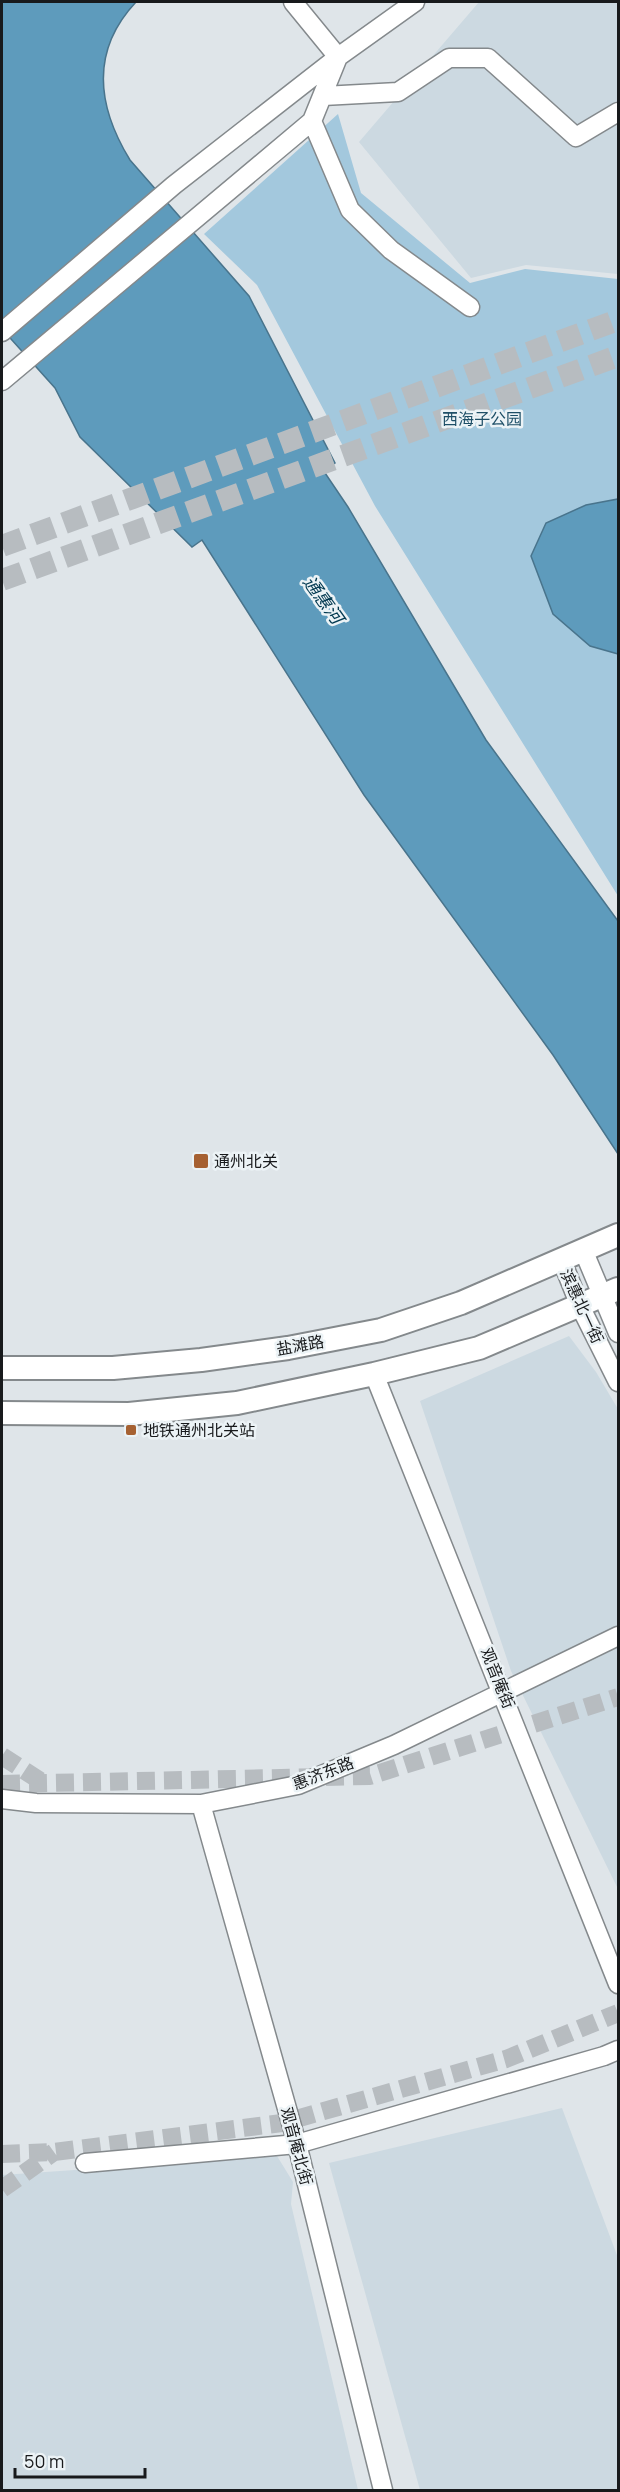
<svg xmlns="http://www.w3.org/2000/svg" width="620" height="2492" font-family="Manrope,'Noto Sans SC',sans-serif">
<style>
.built{fill:#ccd9e1}
.green{fill:#a3c8dd}
.water{fill:#5e9bbc;stroke:#49748c;stroke-width:1.5}
.lines{fill:none;stroke-linecap:round;stroke-linejoin:round}
.minor-tunnel{stroke:#b7bcc0;stroke-width:18;stroke-dasharray:18 9;stroke-linecap:butt}
.major-tunnel{stroke:#b7bcc0;stroke-width:22;stroke-dasharray:22 11;stroke-linecap:butt}
.minor-casing{stroke:#84898c;stroke-width:21}
.major-casing{stroke:#84898c;stroke-width:26}
.minor{stroke:#fff;stroke-width:18}
.major{stroke:#fff;stroke-width:22}
.poi-dot{fill:#a66132;stroke:#ecf3f6;stroke-width:2}
.labels{text-anchor:middle;stroke-width:5;stroke-linejoin:round;paint-order:stroke}
.park-label{font-size:16px;fill:#1e4f67;stroke:#ecf3f6}
.poi-label{font-size:16px;fill:#181a1c;stroke:#ecf3f6;text-anchor:start}
.street-label{font-size:16px;fill:#181a1c;stroke:#ecf3f6}
.water-label{font-size:18px;font-style:italic;fill:#033a51;stroke:#ecf3f6}
</style>
<rect width="100%" height="100%" fill="#dfe5e9"/>
<path class="built" d="M479,2H618V274L526,265L471,278L359,142Z
M569,1336L596,1372L618,1409V1889L511,1671L420,1401Z
M562,2108L618,2258V2490H420L329,2163Z
M277,2156L293,2182L291,2204L358,2490H2V2175Z"/>
<path class="green" d="M338,114L361,193L470,283L525,269L618,279V896L375,506L257,285L204,234Z"/>
<path class="water" d="M2,2H136C90,51 97,106 130,160L249,296L335,463L323,470L348,507L486,740L618,921V1154L553,1055L364,795L202,540L192,547L80,437L55,388L2,329Z
M618,499V654L590,646L553,614L531,556L546,523L586,505Z"/>
<g class="lines">
<path class="minor-tunnel" d="M2,1756L45,1784
M2,1784L370,1776L618,1697
M2,2154L54,2152L282,2123L506,2059L618,2013
M2,2189L54,2152"/>
<path class="major-tunnel" d="M2,546L618,320
M2,580L618,356"/>
<defs>
<path id="minor" d="M323,96L398,92L449,58H488L576,137L618,112
M312,121L350,210L391,250L470,307
M2,332L174,185L338,57L415,2
M2,381L312,121L338,57L293,2
M584,1252L618,1333
M562,1261L580,1306L618,1382
M374,1374L618,1984
M2,1799L36,1803L201,1804L298,1785L394,1745L618,1636
M201,1804L297,2144L383,2490
M85,2163L297,2144L604,2056L618,2050"/>
<path id="major" d="M2,1368H113L201,1360L288,1348L381,1330L461,1303L618,1235
M2,1413L129,1414L237,1403L374,1374L479,1348L618,1289"/>
</defs>
<use href="#minor" class="minor-casing"/>
<use href="#major" class="major-casing"/>
<use href="#minor" class="minor"/>
<use href="#major" class="major"/>
</g>
<g class="poi-dot">
<rect x="193" y="1153" width="16" height="16" rx="3"/>
<rect x="125" y="1424" width="12" height="12" rx="3"/>
</g>
<g class="labels">
<g class="park-label">
<text x="482" y="425">西海子公园</text>
</g>
<g class="poi-label">
<text x="214" y="1167">通州北关</text>
<text x="143" y="1436">地铁通州北关站</text>
</g>
<g class="street-label">
<text transform="translate(582 1306) rotate(65)" y="6">滨惠北一街</text>
<text transform="translate(300 1345) rotate(-10)" y="6">盐滩路</text>
<text transform="translate(498 1678) rotate(68)" y="6">观音庵街</text>
<text transform="translate(323 1773) rotate(-21)" y="6">惠济东路</text>
<text transform="translate(297 2146) rotate(75)" y="6">观音庵北街</text>
</g>
<g class="water-label">
<text transform="translate(323 600) rotate(54)" y="6">通惠河</text>
</g>
</g>
<rect width="620" height="2492" fill="none" stroke="#181a1c" stroke-width="6"/>
<path d="M15 2468v9h130v-9" fill="none" stroke="#181a1c" stroke-width="3"/>
<text x="24" y="2468" font-size="18" fill="#181a1c" stroke="#ecf3f6" stroke-width="4.5" paint-order="stroke">50 m</text>
</svg>
